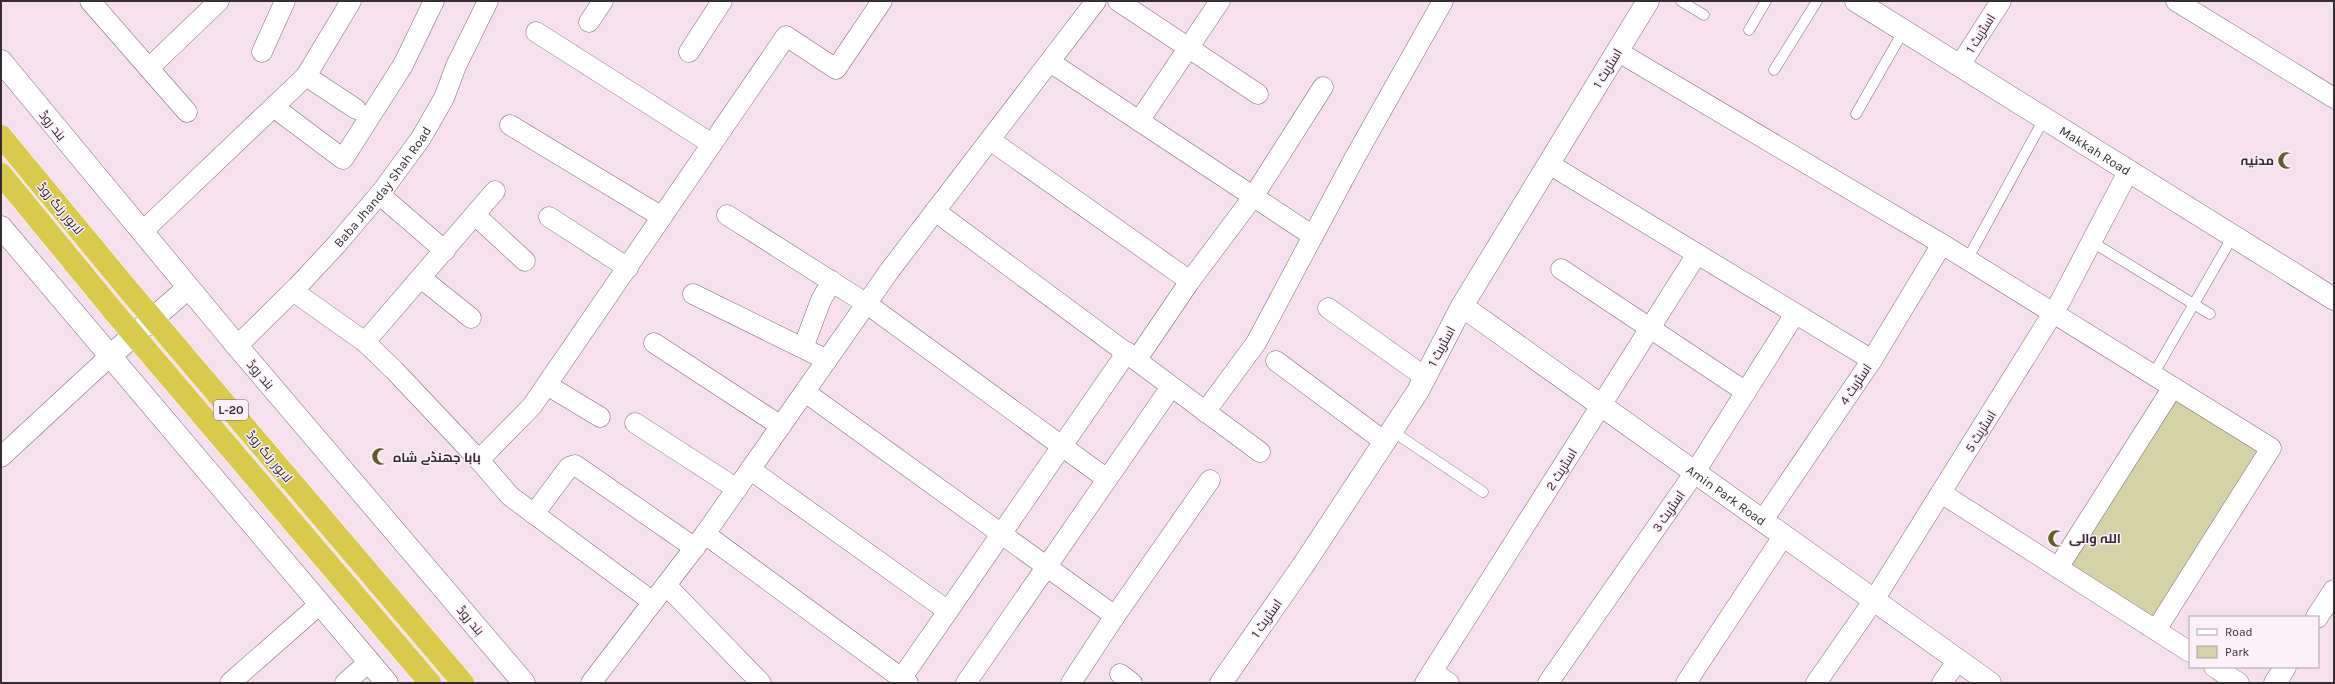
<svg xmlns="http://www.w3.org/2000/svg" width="2335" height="684" font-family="Karla,Cairo,sans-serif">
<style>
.green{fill:#d6d2a8}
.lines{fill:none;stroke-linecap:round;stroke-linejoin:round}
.service-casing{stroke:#7d6a77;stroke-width:11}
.minor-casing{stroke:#7d6a77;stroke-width:21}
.tertiary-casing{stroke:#7d6a77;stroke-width:23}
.secondary-casing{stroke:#7d6a77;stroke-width:23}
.service{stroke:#fff;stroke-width:10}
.minor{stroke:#fff;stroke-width:20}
.tertiary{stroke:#fff;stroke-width:22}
.secondary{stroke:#fff;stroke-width:22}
.motorway-bridge-casing{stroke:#fff;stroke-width:23;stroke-linecap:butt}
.motorway-bridge{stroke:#d7ca4c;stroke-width:22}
.labels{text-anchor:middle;stroke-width:3;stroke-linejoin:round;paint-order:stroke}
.shield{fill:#fdf0f9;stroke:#71686e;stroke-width:1}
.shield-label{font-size:12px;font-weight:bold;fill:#352d32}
.street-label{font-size:13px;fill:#352d32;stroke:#fdf0f9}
.poi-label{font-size:13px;font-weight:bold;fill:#352d32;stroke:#fdf0f9;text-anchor:start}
</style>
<rect width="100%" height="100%" fill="#f6e0ee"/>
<path class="green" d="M2173,387L2271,448L2156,630L2058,568Z"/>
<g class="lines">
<defs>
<path id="service" d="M1681,1L1704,15
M1749,30L1766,1
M1774,70L1817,1
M1856,114L1904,30
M2092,242L2210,314
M1967,260L2045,117
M2153,375L2233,236
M1392,431L1483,492"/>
<g id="minor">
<path d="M90,1L187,112"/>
<path d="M1118,1L1258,94"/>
<path d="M2176,1L2334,98"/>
<path d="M589,22L603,1"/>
<path d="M536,32L712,144"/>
<path d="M1617,51L1942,244L2271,448L2156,630"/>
<path d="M262,52L285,1"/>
<path d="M689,52L722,1"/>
<path d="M1050,62L1313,236"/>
<path d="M1960,65L2001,1"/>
<path d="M149,68L219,1"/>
<path d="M306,76L351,1"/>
<path d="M275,108L343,159L403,65L434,1"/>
<path d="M1139,121L1220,1"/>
<path d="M510,125L662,217"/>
<path d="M990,140L1190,281"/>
<path d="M1549,164L1872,360"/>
<path d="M379,194L445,251"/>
<path d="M935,211L1260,452"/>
<path d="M475,215L525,261"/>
<path d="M727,215L867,304L1107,479"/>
<path d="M549,217L628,268"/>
<path d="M142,232L306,76L356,109"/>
<path d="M1561,269L1746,392"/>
<path d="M421,278L471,318"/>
<path d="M293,291L365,342L394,370L479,460L510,496L653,602"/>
<path d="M693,294L827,360"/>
<path d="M1328,308L1425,377"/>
<path d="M365,342L495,191"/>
<path d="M654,343L781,426"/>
<path id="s1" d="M237,346L297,287L337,244L383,190L421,138L444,98L456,66L488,1"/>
<path d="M803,348L821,300L832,281"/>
<path d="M1137,359L1190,281L1253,197L1323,87"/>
<path d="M1276,361L1385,442"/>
<path d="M547,385L600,417"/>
<path d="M805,392L1115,616"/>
<path d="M1205,412L1256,343L1354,159L1443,1"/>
<path d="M635,423L737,489"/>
<path d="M1,457L110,356"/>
<path d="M479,460L532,406L786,36L836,69L882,1"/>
<path d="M751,470L948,611"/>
<path d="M1941,493L2190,652"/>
<path d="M534,514L569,467L575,465L695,548"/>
<path d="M1763,520L1872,360L1942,244"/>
<path d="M705,534L908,683"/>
<path d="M2058,568L2173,387"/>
<path d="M666,585L761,683"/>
<path d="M2214,667L2239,683"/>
<path d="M1432,672L1449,683"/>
<path d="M1120,674L1132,683"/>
<path d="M901,679L1127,352"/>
<path d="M230,683L320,604"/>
<path d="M345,683L369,662"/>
<path d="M591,683L705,534L890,270L1096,1"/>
<path d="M966,683L1171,387"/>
<path d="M1071,683L1115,616L1210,480"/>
<path d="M1425,683L1697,254"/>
<path d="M1548,683L1695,472L1795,314"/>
<path d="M1686,683L1784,535"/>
<path d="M1816,683L1874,600L2061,300L2129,170"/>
<path d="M1942,683L1958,660"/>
</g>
<g id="tertiary">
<path id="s2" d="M1856,1L2334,299"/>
<path id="s3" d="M1462,306L1990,683"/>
<path d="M110,356L188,288"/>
<path d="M2317,617L2334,591"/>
<path d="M1221,683L1304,564L1418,391L1462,306L1648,1"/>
<path d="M2275,683L2285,667"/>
</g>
<path id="secondary" d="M1,61L237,346L524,683
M1,227L387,683"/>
</defs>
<use href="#service" class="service-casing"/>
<use href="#minor" class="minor-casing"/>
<use href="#tertiary" class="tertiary-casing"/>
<use href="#secondary" class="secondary-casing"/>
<use href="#service" class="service"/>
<use href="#minor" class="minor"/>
<use href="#tertiary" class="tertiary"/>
<use href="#secondary" class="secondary"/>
<defs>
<path id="motorway-bridge" d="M1,136L131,293L463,683
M1,174L115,313L430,683"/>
</defs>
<use href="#motorway-bridge" class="motorway-bridge-casing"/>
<use href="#motorway-bridge" class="motorway-bridge"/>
</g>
<defs>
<symbol id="mosque-bare" viewBox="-9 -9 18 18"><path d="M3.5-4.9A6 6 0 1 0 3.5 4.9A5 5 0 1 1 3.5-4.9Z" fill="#625c28" stroke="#fdf0f9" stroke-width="2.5" paint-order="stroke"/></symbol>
</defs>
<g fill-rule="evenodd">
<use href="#mosque-bare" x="2274" y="148" width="25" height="25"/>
<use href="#mosque-bare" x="368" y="444" width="25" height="25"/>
<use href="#mosque-bare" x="2044" y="526" width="25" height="25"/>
</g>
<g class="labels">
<rect class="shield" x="214" y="400" width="34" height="20" rx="3"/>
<g class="shield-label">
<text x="231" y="414">L-20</text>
</g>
<g class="street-label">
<text transform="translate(1980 33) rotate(-58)" y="5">اسٹریٹ 1</text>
<text transform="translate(1607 68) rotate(-59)" y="5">اسٹریٹ 1</text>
<text transform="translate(53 125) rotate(51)" y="5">بند روڈ</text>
<text dy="5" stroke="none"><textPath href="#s2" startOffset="282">Makkah Road</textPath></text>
<text dy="5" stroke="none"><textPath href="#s1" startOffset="216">Baba Jhanday Shah Road</textPath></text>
<text transform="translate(61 208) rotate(50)" y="5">لاہور رنگ روڈ</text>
<text transform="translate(1441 346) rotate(-62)" y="5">اسٹریٹ 1</text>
<text transform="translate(261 374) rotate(49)" y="5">بند روڈ</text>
<text transform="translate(1855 384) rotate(-56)" y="5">اسٹریٹ 4</text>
<text transform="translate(1980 431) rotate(-58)" y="5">اسٹریٹ 5</text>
<text transform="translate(270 456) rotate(50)" y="5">لاہور رنگ روڈ</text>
<text transform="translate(1561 469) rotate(-58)" y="5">اسٹریٹ 2</text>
<text dy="5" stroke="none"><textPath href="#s3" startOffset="325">Amin Park Road</textPath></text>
<text transform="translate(1668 511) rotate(-55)" y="5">اسٹریٹ 3</text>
<text transform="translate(1266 618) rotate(-55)" y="5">اسٹریٹ 1</text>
<text transform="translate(471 620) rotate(50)" y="5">بند روڈ</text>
</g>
<g class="poi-label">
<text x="2274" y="165" text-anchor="end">مدنیہ</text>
<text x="393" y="462">بابا جھنڈے شاہ</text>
<text x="2069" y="543">اللہ والی</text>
</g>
</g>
<rect width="2335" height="684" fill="none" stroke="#352d32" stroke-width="4"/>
<rect x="2189" y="616" width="130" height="52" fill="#fdf0f9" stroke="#ada2a9"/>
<rect x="2197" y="629" width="20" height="6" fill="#ffffff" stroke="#ada2a9"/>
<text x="2225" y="636" font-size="12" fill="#352d32">Road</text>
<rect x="2197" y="646" width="20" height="12" fill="#d6d2a8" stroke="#ada2a9"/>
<text x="2225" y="656" font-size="12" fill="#352d32">Park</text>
</svg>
